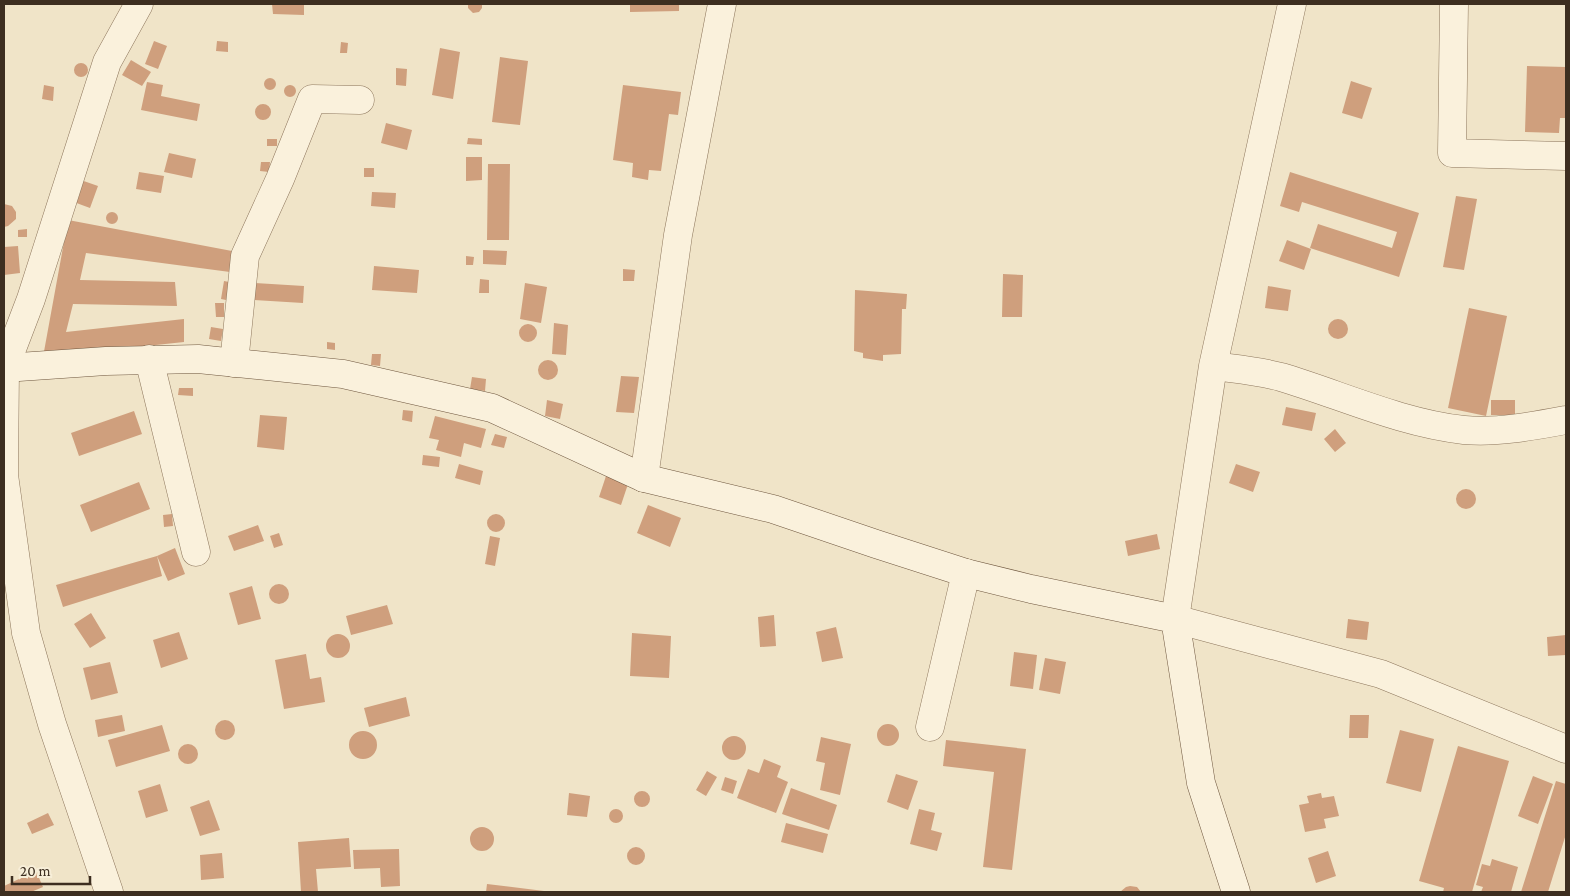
<svg xmlns="http://www.w3.org/2000/svg" width="1570" height="896" font-family="'Crimson Pro',serif">
<style>
.building{fill:#cf9f7d}
.lines{fill:none;stroke-linecap:round;stroke-linejoin:round}
.street-casing{stroke:#8d765c;stroke-width:29}
.secondary-casing{stroke:#6f573f;stroke-width:29}
.street{stroke:#faf1dc;stroke-width:28}
.secondary{stroke:#faf1dc;stroke-width:28}
</style>
<rect width="100%" height="100%" fill="#f0e4c8"/>
<path class="building" d="M272,4H304V15L273,14Z
M468,4H482V8L479,12L473,13L468,8Z
M630,4H679V11L630,12Z
M154,41L167,46L158,69L145,64Z
M217,41L228,42V52L216,51Z
M341,42L348,43L347,53H340Z
M440,48L460,52L453,99L432,95Z
M500,57L528,61L520,125L492,122Z
M131,60L151,72L142,86L122,75Z
M74 70a7 7 0 1 1 14 0a7 7 0 1 1-14 0Z
M1527,66L1566,67V118H1560L1559,133L1525,132Z
M396,68L407,69L406,86L396,85Z
M264 84a6 6 0 1 1 12 0a6 6 0 1 1-12 0Z
M1351,81L1372,88L1362,119L1342,113Z
M147,82L163,85L161,96L200,104L197,121L141,110Z
M44,85L54,87L53,101L42,99Z
M623,85L681,92L678,115L669,114L661,171L649,170L648,180L632,177L633,163L613,160Z
M284 91a6 6 0 1 1 12 0a6 6 0 1 1-12 0Z
M255 112a8 8 0 1 1 16 0a8 8 0 1 1-16 0Z
M386,123L412,130L407,150L381,143Z
M468,138L482,139V145L467,144Z
M267,139H277V146H267Z
M169,153L196,159L192,178L164,172Z
M466,157H482V180L466,181Z
M261,162H270L269,172L260,171Z
M488,164H510L509,240H487Z
M364,168H374V177H364Z
M139,172L164,176L161,193L136,189Z
M1290,172L1419,213L1399,277L1310,248L1318,224L1392,248L1397,232L1302,202L1299,212L1280,206Z
M78,179L98,186L90,208L71,201Z
M372,192L396,193L395,208L371,206Z
M1456,196L1477,199L1464,270L1443,267Z
M4,204L12,206L16,212V219L8,226L4,227Z
M106 218a6 6 0 1 1 12 0a6 6 0 1 1-12 0Z
M68,220L232,251L230,272L86,253L80,280L175,282L177,306L73,304L66,332L184,319V342L43,357Z
M27,229V237H18V230Z
M1287,240L1311,249L1304,270L1279,261Z
M18,246L20,273L4,275V247Z
M483,250L507,251L506,265L483,264Z
M466,256L474,257L473,265H466Z
M374,266L419,270L417,293L372,290Z
M623,269L635,270L634,281H623Z
M1003,274L1023,275L1022,317H1002Z
M480,279L489,280V293H479Z
M224,281L234,283L231,301L221,299Z
M255,283L304,286L303,303L253,300Z
M525,283L547,287L541,323L520,319Z
M1268,286L1291,290L1288,311L1265,308Z
M855,290L907,294L906,309H902L901,354L883,355V361L863,358V353L854,351Z
M215,303H224V317H216Z
M1469,308L1507,316L1486,416L1448,408Z
M1328 329a10 10 0 1 1 20 0a10 10 0 1 1-20 0Z
M554,323L568,325L566,355L552,354Z
M519 333a9 9 0 1 1 18 0a9 9 0 1 1-18 0Z
M211,327L223,329L221,341L209,339Z
M327,342L335,343V350L327,349Z
M372,354H381L380,366L371,365Z
M538 370a10 10 0 1 1 20 0a10 10 0 1 1-20 0Z
M621,376L639,377L634,413L616,412Z
M472,377L486,379L485,391L470,389Z
M179,388H193V396L178,395Z
M547,400L563,404L560,419L545,416Z
M1491,400H1515V415H1491Z
M1286,407L1316,413L1312,431L1282,425Z
M403,410L413,411L412,422L402,420Z
M134,411L142,434L79,456L71,433Z
M260,415L287,417L284,450L257,447Z
M435,416L486,429L481,448L464,443L461,457L436,450L439,440L429,438Z
M1335,429L1346,443L1335,452L1324,439Z
M495,434L507,437L504,448L491,445Z
M423,455L440,457L439,467L422,465Z
M459,464L483,471L480,485L455,478Z
M1236,464L1260,472L1253,492L1229,483Z
M606,476L628,484L621,505L599,497Z
M139,482L150,509L91,532L80,505Z
M1456 499a10 10 0 1 1 20 0a10 10 0 1 1-20 0Z
M648,505L681,518L670,547L637,533Z
M172,514L173,526L164,527L163,515Z
M487 523a9 9 0 1 1 18 0a9 9 0 1 1-18 0Z
M258,525L264,541L234,551L228,536Z
M279,533L283,545L274,548L270,536Z
M1157,534L1160,549L1128,556L1125,541Z
M490,536L500,538L495,566L485,564Z
M175,548L185,574L168,581L157,556Z
M157,556L162,576L63,607L56,585Z
M269 594a10 10 0 1 1 20 0a10 10 0 1 1-20 0Z
M252,586L261,619L238,625L229,593Z
M387,605L393,624L351,635L346,616Z
M91,613L106,638L90,648L74,624Z
M774,615L776,646L760,647L758,617Z
M1348,619L1369,622L1367,640L1346,638Z
M836,627L843,658L822,662L816,632Z
M179,632L188,659L161,668L153,640Z
M632,633L671,636L669,678L630,676Z
M326 646a12 12 0 1 1 24 0a12 12 0 1 1-24 0Z
M1566,635V655L1548,656L1547,637Z
M1014,652L1037,655L1033,689L1010,686Z
M306,654L310,679L321,677L325,702L284,709L275,660Z
M1045,658L1066,662L1060,694L1039,690Z
M110,662L118,693L91,700L83,668Z
M406,697L410,716L369,727L364,708Z
M122,715L125,731L98,737L95,720Z
M1350,715H1369L1368,738H1349Z
M215 730a10 10 0 1 1 20 0a10 10 0 1 1-20 0Z
M877 735a11 11 0 1 1 22 0a11 11 0 1 1-22 0Z
M162,725L170,751L116,767L108,740Z
M1400,730L1434,739L1421,792L1386,783Z
M349 745a14 14 0 1 1 28 0a14 14 0 1 1-28 0Z
M722 748a12 12 0 1 1 24 0a12 12 0 1 1-24 0Z
M821,737L851,744L840,795L820,790L825,763L816,761Z
M946,740L1026,749L1012,870L983,867L994,772L943,766Z
M178 754a10 10 0 1 1 20 0a10 10 0 1 1-20 0Z
M1458,746L1509,761L1472,892H1443L1444,888L1419,881Z
M764,759L781,766L777,777L788,782L776,813L737,798L748,769L759,773Z
M707,771L717,777L706,796L696,790Z
M896,774L918,781L908,810L887,802Z
M1533,776L1553,784L1538,824L1518,816Z
M725,777L737,781L733,794L721,790Z
M1556,781L1566,784V834L1548,892H1521Z
M160,784L168,811L146,818L138,791Z
M791,788L837,805L829,830L782,814Z
M634 799a8 8 0 1 1 16 0a8 8 0 1 1-16 0Z
M569,793L590,796L587,817L567,815Z
M1321,793L1322,798L1334,796L1339,816L1324,819L1326,828L1305,832L1299,805L1309,803L1307,796Z
M209,800L220,830L200,836L190,807Z
M919,809L935,813L931,830L942,833L937,851L910,844Z
M609 816a7 7 0 1 1 14 0a7 7 0 1 1-14 0Z
M48,813L54,825L32,834L27,823Z
M786,823L828,834L823,853L781,842Z
M470 839a12 12 0 1 1 24 0a12 12 0 1 1-24 0Z
M349,838L351,867L316,869L318,892H301L298,842Z
M627 856a9 9 0 1 1 18 0a9 9 0 1 1-18 0Z
M399,849L400,886L381,887L380,868L354,869L353,850Z
M1328,851L1336,876L1316,883L1308,858Z
M222,853L224,878L201,880L200,855Z
M1492,859L1518,867L1511,892H1481L1483,887L1476,885L1482,864L1490,866Z
M36,871L43,887L31,892H4V886Z
M487,884L544,891V892H486Z
M1130,886L1137,887L1141,892H1120L1126,887Z"/>
<g class="lines">
<defs>
<path id="street" d="M1292,4L1213,366L1175,619L1381,674L1566,749
M1454,4L1452,153L1566,156
M149,359L196,552
M234,363L245,256L280,179L312,99L360,100
M1213,366C1235,369 1259,371 1281,377C1341,395 1401,423 1464,430C1497,433 1534,426 1566,420
M644,478L678,235L722,4
M930,727L966,573
M109,892L52,724L26,633L4,475L5,367L31,299L107,62L139,4"/>
<path id="secondary" d="M4,368L106,361L198,359L343,374L492,408L644,478L773,509L876,544L966,573L1031,589L1175,619L1201,783L1236,892"/>
</defs>
<use href="#street" class="street-casing"/>
<use href="#secondary" class="secondary-casing"/>
<use href="#street" class="street"/>
<use href="#secondary" class="secondary"/>
</g>
<rect width="1570" height="896" fill="none" stroke="#3d2e20" stroke-width="10"/>
<path d="M12 876v8h78v-8" fill="none" stroke="#3d2e20" stroke-width="2.5"/>
<text x="20" y="876" font-size="15" fill="#3d2e20" stroke="#f7eed8" stroke-width="4" paint-order="stroke">20 m</text>
</svg>
